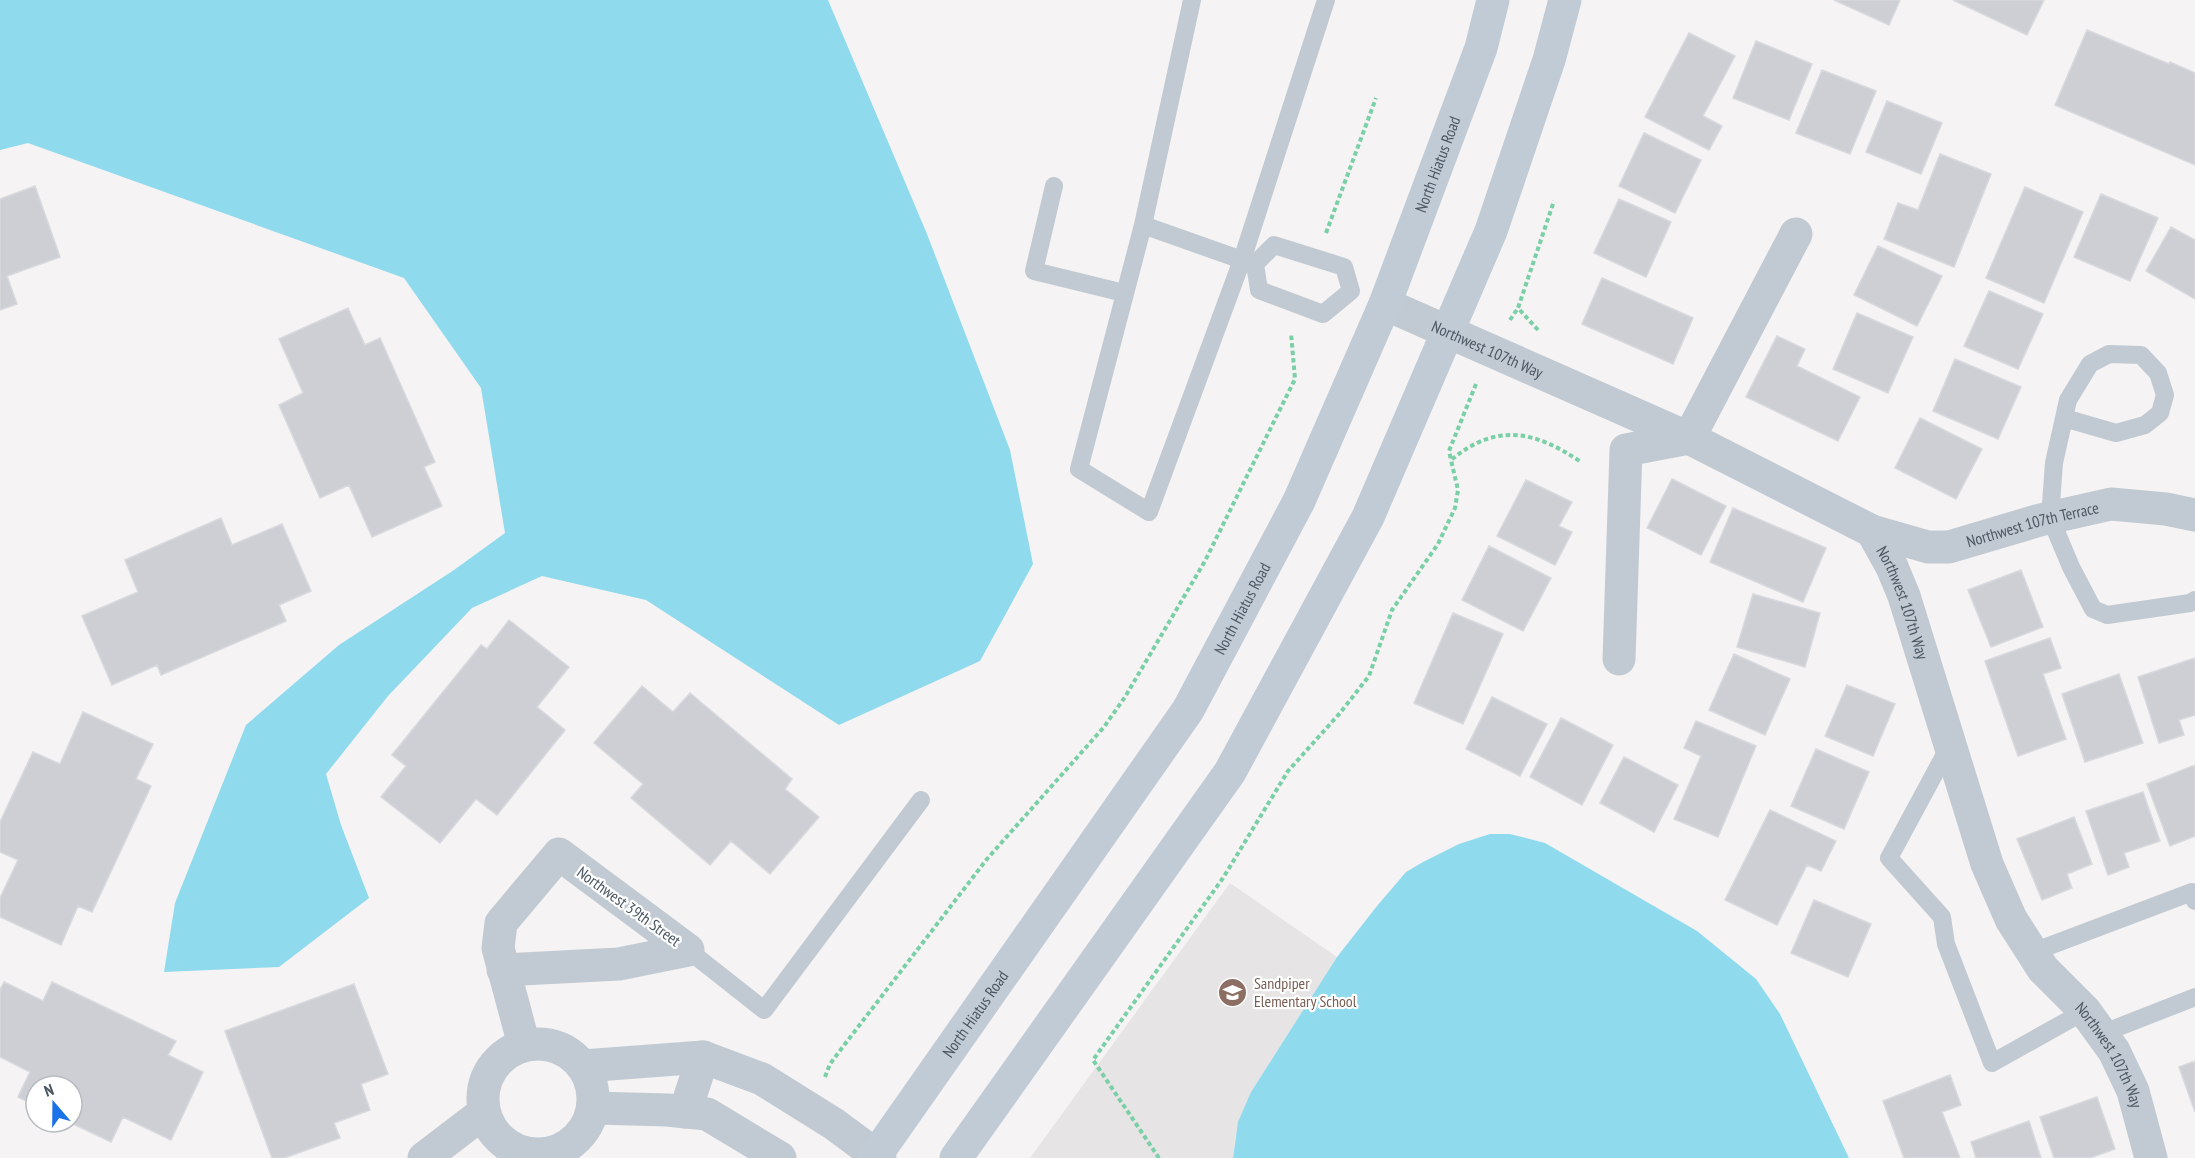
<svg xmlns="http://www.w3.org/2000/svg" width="2195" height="1158" font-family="'PT Sans Narrow',sans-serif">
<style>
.education{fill:#e6e4e5}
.water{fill:#90daee}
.building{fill:#cdcfd5;stroke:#d7d9de;stroke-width:1.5}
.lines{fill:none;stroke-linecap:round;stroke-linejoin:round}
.path{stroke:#7ad0a6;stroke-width:4;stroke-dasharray:4.5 3;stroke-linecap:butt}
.service{stroke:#c1cad2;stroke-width:18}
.minor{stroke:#c1cad2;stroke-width:33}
.secondary{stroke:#c1cbd6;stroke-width:33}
.labels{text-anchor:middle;stroke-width:4.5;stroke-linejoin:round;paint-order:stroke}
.street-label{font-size:16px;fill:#4a5661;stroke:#fff}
.education-label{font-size:16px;fill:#785e54;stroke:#fff;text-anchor:start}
</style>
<rect width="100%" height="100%" fill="#f5f3f3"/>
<path class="education" d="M1230,883L1337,957L1251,1092L1235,1138L1233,1158H1030Z"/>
<path class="water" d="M0,0H828L927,234L1010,450L1033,564L980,661L839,725L646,600L542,576L472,608L388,696L326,774L341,825L369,898L279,967L164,972L175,903L246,725L339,645L454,570L505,533L481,388L404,278L28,143L0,150Z
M1490,834H1510L1545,843L1697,931L1756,979L1780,1014L1849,1158H1233L1238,1122L1251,1092L1337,957L1377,906L1406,872L1423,862L1459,844Z"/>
<path class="building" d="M1834,0H1900L1889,25Z
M1953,0H2044L2027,35Z
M2087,30L2169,64L2170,62L2195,73V165L2055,105Z
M1689,33L1735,56L1703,116L1722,126L1709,150L1645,117Z
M1756,41L1812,64L1789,120L1733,98Z
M1822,70L1876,91L1850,154L1796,133Z
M1887,101L1942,123L1921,174L1866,152Z
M1644,133L1701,160L1675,213L1619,186Z
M1940,154L1991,174L1954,267L1884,239L1898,203L1918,210Z
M35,186L60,257L7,276L17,304L0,310V199Z
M2025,187L2083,212L2044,303L1986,278Z
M2101,194L2158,218L2130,281L2074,257Z
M1619,199L1671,222L1646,277L1594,253Z
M2171,227L2195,240V299L2146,271Z
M1878,246L1942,276L1917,326L1854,295Z
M1602,278L1693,318L1673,364L1582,324Z
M1989,291L2043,314L2018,369L1964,346Z
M348,308L365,345L380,338L435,462L424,467L442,506L372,537L349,485L320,498L279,405L303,393L279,339Z
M1857,313L1913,337L1888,393L1833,369Z
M1777,336L1805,349L1797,366L1860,397L1838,441L1746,397Z
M1955,359L2021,387L1998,439L1933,411Z
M1920,418L1982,449L1956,499L1895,468Z
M1672,479L1726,506L1701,555L1647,528Z
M1526,480L1572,502L1559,526L1572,532L1555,565L1497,536Z
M1733,508L1826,548L1803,602L1710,562Z
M221,518L232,545L282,524L311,591L279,605L286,621L161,675L157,665L112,685L82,616L138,592L125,560Z
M1489,546L1551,578L1523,631L1462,600Z
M2021,570L2043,627L1991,647L1968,590Z
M1753,594L1820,613L1805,667L1737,647Z
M1453,613L1503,634L1463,724L1414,703Z
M509,620L569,667L537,707L565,730L497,815L476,799L440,843L381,797L406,766L392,755L481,645L487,649Z
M2050,638L2061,668L2043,674L2066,739L2018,756L1985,661Z
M1734,654L1790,679L1765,735L1709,710Z
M2195,658V715L2179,720L2184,735L2159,743L2138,677Z
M2119,674L2143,743L2085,762L2062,694Z
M1847,685L1895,704L1873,756L1825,736Z
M642,686L673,712L690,693L792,779L785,789L819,817L770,874L731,841L710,865L631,798L643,784L594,743Z
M1492,697L1547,724L1520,776L1466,749Z
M83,712L153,744L136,779L151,786L92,912L78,906L61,945L0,917V898L18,860L0,852V822L33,752L60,764Z
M1561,718L1613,745L1582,805L1530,777Z
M1696,721L1756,746L1718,837L1674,819L1701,756L1684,748Z
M1816,749L1869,772L1844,829L1791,806Z
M1624,757L1678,785L1654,832L1600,803Z
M2195,765V836L2170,846L2147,784Z
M2143,792L2160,841L2124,853L2129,867L2108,875L2086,811Z
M1770,810L1836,841L1821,871L1807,865L1777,925L1725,900Z
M2074,817L2092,864L2067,874L2072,888L2042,900L2017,839Z
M1814,900L1871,924L1848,977L1791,953Z
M4,982L43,1001L52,982L176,1041L168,1055L203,1072L171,1140L123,1117L111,1142L69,1122H72V1086H36V1106L18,1097L30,1072L0,1057V990Z
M354,984L388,1074L361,1084L370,1110L334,1123L340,1138L284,1158H272L225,1031Z
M2195,1061V1112L2179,1067Z
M1950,1075L1961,1105L1942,1112L1960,1158H1904L1883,1101Z
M2097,1097L2115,1149L2090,1158H2054L2040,1117Z
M2029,1121L2041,1158H1976L1971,1142Z"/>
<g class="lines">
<path class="path" d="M1326,233L1376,98
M1510,320L1518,308
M1538,330L1518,308L1554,201
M1476,384L1449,451L1451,460C1497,422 1535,431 1581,462
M825,1077L830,1064L845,1044L987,859L1104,727L1125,697L1205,561L1295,379L1291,333
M1159,1158L1093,1060L1223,878L1288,771L1340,713L1369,676L1392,610L1438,544L1455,508L1458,490L1451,460"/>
<path class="service" d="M1054,186L1034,271L1124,293
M1143,225L1242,260L1149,512L1079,469L1143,225L1192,0
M1255,264L1242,260L1326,0
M1255,264L1259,290L1323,314L1351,291
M1255,264L1274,245L1344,267L1351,291
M2064,418L2116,433L2145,425L2160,413L2165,395L2158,373L2141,355L2109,354L2090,364L2068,400L2054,463L2050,517L2071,567L2093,609L2107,615L2190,603L2195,600
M1950,745L1889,858L1942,917L1946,944L1992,1063L2085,1011
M688,950L764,1010L921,800
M2033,952L2192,892L2195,901
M2101,1034L2195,997"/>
<g class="minor">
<path id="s1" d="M1385,304L1689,438L1872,531L1892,567L1904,596L1987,864L2011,919L2043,969L2085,1011L2114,1051L2133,1091L2151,1158"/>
<path id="s2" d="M1872,531L1928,547H1949L2040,520L2111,504L2166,509L2195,515"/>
<path d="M1619,659L1626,450L1689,438L1796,234"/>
<path d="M503,970L619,964L688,950L559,854L501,923L498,948L524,1045"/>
<circle cx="538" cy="1099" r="55"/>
<path d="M583,1066L703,1057L762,1079L834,1124L880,1158"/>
<path d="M593,1108L667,1110L707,1114L780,1158"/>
<path d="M685,1112L703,1057"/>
<path d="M424,1158L483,1113"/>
</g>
<g class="secondary">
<path id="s3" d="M874,1158L1188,710L1299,501L1385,304L1481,48L1493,0"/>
<path d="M956,1158L1230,772L1368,517L1491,231L1549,60L1565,0"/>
</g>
</g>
<defs>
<symbol id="school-disc" viewBox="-11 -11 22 22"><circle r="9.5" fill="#8d6e63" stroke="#fff"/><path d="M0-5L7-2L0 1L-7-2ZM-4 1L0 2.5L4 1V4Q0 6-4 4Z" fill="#fff"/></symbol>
</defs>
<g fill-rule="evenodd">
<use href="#school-disc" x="1216" y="976" width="33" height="33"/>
</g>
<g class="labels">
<g class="street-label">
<text dy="6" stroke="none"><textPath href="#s3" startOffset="1148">North Hiatus Road</textPath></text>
<text dy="6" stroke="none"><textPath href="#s1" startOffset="112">Northwest 107th Way</textPath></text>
<text dy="6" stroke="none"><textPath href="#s2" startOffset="166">Northwest 107th Terrace</textPath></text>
<text dy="6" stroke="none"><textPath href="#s1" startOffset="616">Northwest 107th Way</textPath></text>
<text dy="6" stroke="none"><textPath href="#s3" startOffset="662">North Hiatus Road</textPath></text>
<text transform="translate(629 906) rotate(36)" y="6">Northwest 39th Street</text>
<text dy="6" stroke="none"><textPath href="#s3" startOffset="176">North Hiatus Road</textPath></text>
<text dy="6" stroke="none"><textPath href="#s1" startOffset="1120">Northwest 107th Way</textPath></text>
</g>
<g class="education-label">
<text x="1254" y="989">Sandpiper<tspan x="1254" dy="18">Elementary School</tspan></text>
</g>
</g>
<g transform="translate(54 1104) rotate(340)"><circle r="28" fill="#ffffff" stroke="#b7bbc0" stroke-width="1.5"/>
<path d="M0-4.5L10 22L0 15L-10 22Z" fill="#1a73e8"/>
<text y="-9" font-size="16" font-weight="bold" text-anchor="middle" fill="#4a5661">N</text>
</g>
</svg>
